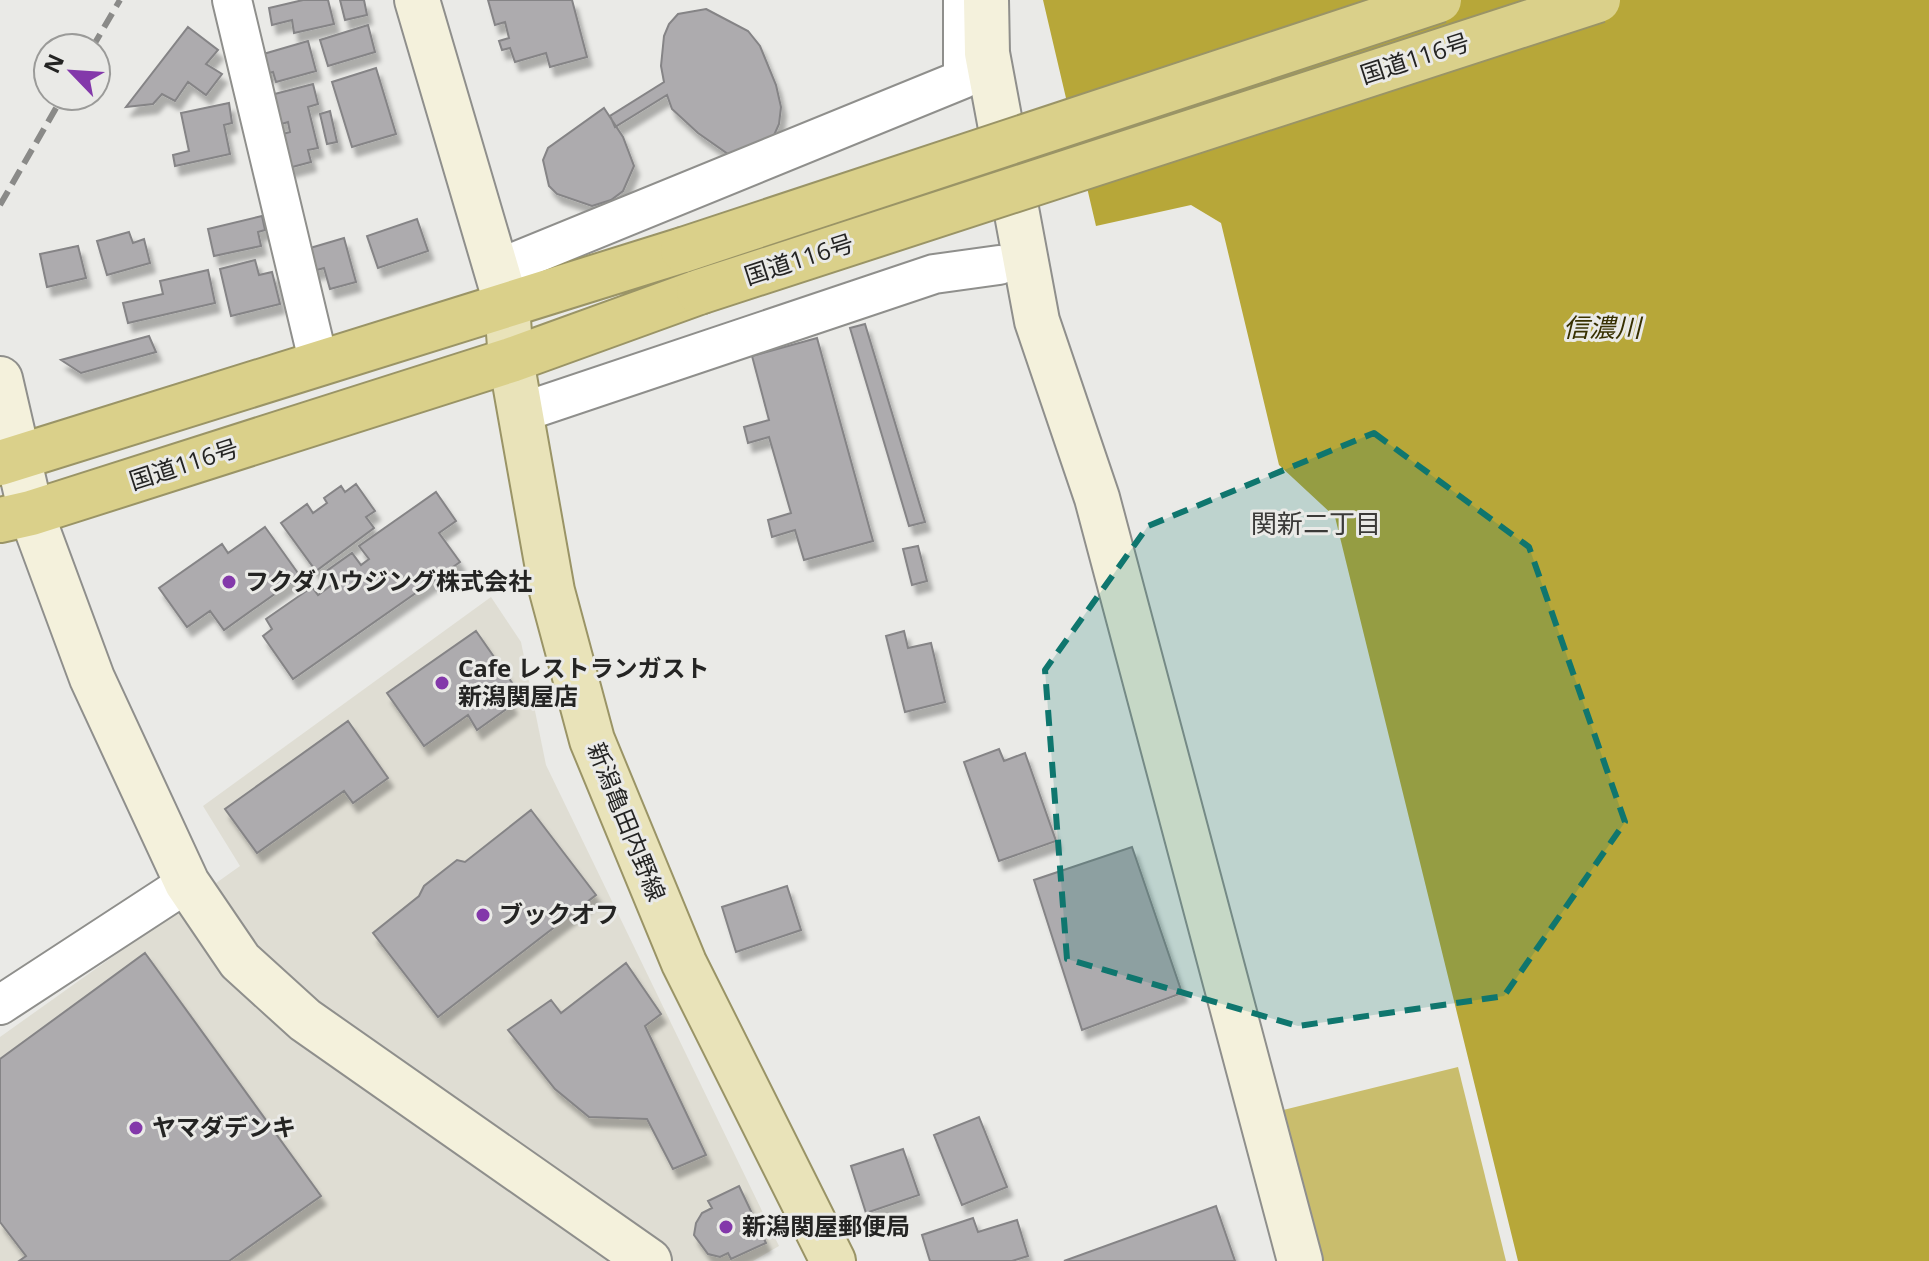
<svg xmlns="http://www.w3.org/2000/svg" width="1929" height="1261" font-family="'Open Sans','Noto Sans JP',sans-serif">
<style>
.built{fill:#dfddd3}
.green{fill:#c9bd6d}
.water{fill:#b7a739}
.building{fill:#adabae;stroke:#858486;stroke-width:2;filter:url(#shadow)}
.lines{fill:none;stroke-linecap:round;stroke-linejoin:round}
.street-casing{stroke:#8f8f8c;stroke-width:42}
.secondary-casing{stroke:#8f8f8c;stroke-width:48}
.primary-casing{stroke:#9a9466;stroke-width:48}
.highway-casing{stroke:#9a9466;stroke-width:48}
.street{stroke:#fff;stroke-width:38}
.secondary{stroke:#f4f1dc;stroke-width:44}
.primary{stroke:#e9e3b9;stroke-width:44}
.highway{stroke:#dad08a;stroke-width:44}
.rail{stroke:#8a8a88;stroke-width:6;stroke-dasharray:16 8;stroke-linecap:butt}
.highway-bridge-casing{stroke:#9a9466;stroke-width:48;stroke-linecap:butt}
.highway-bridge{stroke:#dad08a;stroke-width:44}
.marked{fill:#0f766e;fill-opacity:0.2;stroke:#0f766e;stroke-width:6;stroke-dasharray:16 10;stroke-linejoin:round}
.poi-dot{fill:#8338aa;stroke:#eaeae7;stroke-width:3}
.labels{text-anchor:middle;stroke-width:6;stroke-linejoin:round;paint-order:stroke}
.street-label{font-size:24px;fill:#242423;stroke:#eaeae7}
.poi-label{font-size:24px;font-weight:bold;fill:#242423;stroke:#eaeae7;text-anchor:start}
.water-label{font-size:26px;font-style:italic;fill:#373001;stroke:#eaeae7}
.neighbourhood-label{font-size:26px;fill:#3b3a38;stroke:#eaeae7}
</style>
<defs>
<filter id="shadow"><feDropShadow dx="5" dy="9" stdDeviation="2" flood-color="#0004"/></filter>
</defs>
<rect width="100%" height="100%" fill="#eaeae7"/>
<path class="built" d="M491,597L521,642L546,765L779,1246L753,1261H0V1037L240,866L203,806Z"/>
<path class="green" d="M1458,1067L1506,1261H1310L1271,1113Z"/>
<path class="water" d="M1043,0H1929V1261H1518L1335,517L1279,465L1221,223L1191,205L1096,226Z"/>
<path class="building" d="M303,0H328L334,24L294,33L292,20L272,25L269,8Z
M340,0H364L367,15L345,20Z
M488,0H572L587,57L550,67L546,53L515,62L510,48L502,50L499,41L509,38L505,22L495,25Z
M706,9L748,31L760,46L776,85L781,107L779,124L771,142L741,157L728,154L698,133L672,109L667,95L615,127L610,116L664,82L661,66L664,36L669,24L678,14Z
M368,25L375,52L328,66L320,40Z
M188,27L218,50L206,64L222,74L206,95L188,82L175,101L162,94L153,104L126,107Z
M308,41L316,71L276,82L273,72L265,74L260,55Z
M376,68L396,134L352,147L332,82Z
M313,84L318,104L308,107L318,148L308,150L311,162L281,170L272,137L290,132L288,122L275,126L267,96Z
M229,103L232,123L224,125L230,154L175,166L173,155L189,151L181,113Z
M604,108L623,137L634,166L623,191L611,200L592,206L557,194L549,186L543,160L548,148Z
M330,111L337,142L327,144L320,114Z
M262,216L265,230L258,232L261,246L214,256L208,229Z
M417,219L428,251L378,268L367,236Z
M129,232L133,243L144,239L150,263L107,275L97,241Z
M344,238L356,282L330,289L324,268L306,273L300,251Z
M78,246L86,278L47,287L40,254Z
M255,260L259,275L272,272L280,304L231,316L220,269Z
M208,270L215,303L128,323L123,303L163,294L160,281Z
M865,324L925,522L909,526L850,328Z
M149,336L156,352L81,373L61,360Z
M817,338L873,541L804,560L795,530L772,537L768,520L791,513L769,437L748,443L744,427L769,420L752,356Z
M356,484L375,511L366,517L374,528L316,571L281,523L307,504L313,513L327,503L324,498L341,486L345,492Z
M436,492L456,521L439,533L460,562L293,679L263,636L272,629L266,619L312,587L318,595L333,584L325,572L352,553L361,565L369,559L359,546Z
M265,527L300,576L224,630L210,611L187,627L159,588L222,544L228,553Z
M918,546L927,581L912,585L903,549Z
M476,631L515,687L505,694L512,705L477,730L468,715L424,746L387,693Z
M904,631L908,648L931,643L945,702L905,712L886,636Z
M348,721L388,778L353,803L344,791L257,853L225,809Z
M999,749L1004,761L1025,753L1056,841L999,861L964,762Z
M531,810L596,895L438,1017L373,933L419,896L424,886L457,860L465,862Z
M1132,847L1182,993L1082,1030L1034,880Z
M787,886L801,930L736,952L722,907Z
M145,953L321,1196L229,1261H19L26,1256L0,1222V1059Z
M626,963L661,1014L645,1026L706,1155L673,1169L647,1119L589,1117L555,1089L508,1030L551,1000L561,1013Z
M979,1117L1007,1187L962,1205L934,1135Z
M903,1149L919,1195L866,1213L851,1166Z
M739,1186L766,1243L731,1259L728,1253L720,1257L708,1254L694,1235L696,1223L702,1213L712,1208L708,1201Z
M1216,1206L1235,1261H1064Z
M973,1218L978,1232L1017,1220L1028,1256L1012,1261H930L922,1235Z"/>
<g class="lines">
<defs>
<path id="street" d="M232,0L319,364
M495,270L963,79V0
M520,413L934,274L999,265
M0,1005L187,883"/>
<path id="secondary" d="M417,0L507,306
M986,0L987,53L1037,321L1097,498L1300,1261
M0,379L31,513L92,678L187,883L240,961L305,1020L649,1261"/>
<path id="primary" d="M507,306L511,360L552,591L592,740L684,963L833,1261"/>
<path id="highway" d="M0,463L683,250
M0,520L31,513L511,360L699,292"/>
</defs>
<use href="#street" class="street-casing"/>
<use href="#secondary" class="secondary-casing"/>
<use href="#primary" class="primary-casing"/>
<use href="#highway" class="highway-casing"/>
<use href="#street" class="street"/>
<use href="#secondary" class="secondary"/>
<use href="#primary" class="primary"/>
<use href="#highway" class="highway"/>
<path class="rail" d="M92,48L120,0
M0,205L63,96"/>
<defs>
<path id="highway-bridge" d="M683,250L1439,0
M699,292L1598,0"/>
</defs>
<use href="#highway-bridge" class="highway-bridge-casing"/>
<use href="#highway-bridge" class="highway-bridge"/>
</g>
<path class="marked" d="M1374,433L1529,547L1625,822L1504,996L1298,1026L1067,959L1045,670L1148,526Z"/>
<g class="poi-dot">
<circle cx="229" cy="582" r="8"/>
<circle cx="442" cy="683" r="8"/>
<circle cx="483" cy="915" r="8"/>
<circle cx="136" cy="1128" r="8"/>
<circle cx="726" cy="1227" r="8"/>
</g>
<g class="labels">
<g class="street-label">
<text transform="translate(1415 59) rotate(-18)" y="8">国道116号</text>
<text transform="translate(799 260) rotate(-18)" y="8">国道116号</text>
<text transform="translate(184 465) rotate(-18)" y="8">国道116号</text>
<text transform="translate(626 822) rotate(68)" y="8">新潟亀田内野線</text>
</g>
<g class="poi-label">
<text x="245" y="590">フクダハウジング株式会社</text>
<text x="458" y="677">Cafe レストランガスト<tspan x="458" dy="28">新潟関屋店</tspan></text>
<text x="499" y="923">ブックオフ</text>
<text x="152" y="1136">ヤマダデンキ</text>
<text x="742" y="1235">新潟関屋郵便局</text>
</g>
<g class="water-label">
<text x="1602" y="337">信濃川</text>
</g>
<g class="neighbourhood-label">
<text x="1316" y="533">関新二丁目</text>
</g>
</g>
<g transform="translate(72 72) rotate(295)"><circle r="38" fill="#eaeae7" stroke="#9b9b99" stroke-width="2"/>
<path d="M0-6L14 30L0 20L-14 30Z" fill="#8338aa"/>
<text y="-12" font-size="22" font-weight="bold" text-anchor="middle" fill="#242423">N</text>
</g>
</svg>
